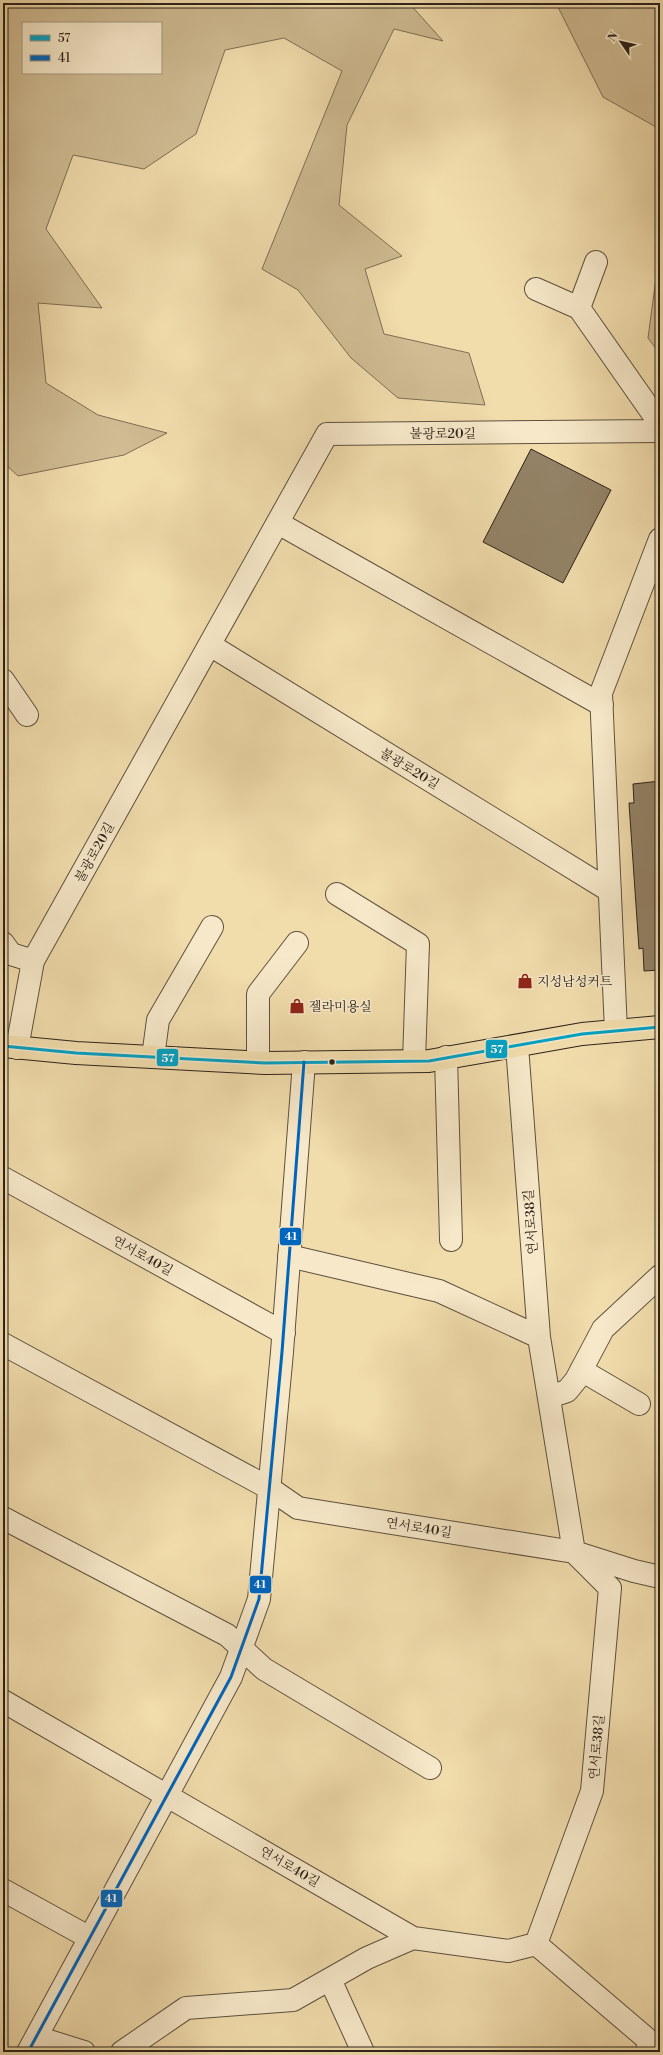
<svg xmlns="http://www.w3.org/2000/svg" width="663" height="2055" font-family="'Libre Bodoni','Noto Serif KR',serif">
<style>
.green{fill:#d0bc93;stroke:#7e6e56;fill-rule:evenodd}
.building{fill:#938266;stroke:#2d211a}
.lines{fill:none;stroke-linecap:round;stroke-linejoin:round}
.minor-casing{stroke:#5e503e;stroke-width:24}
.major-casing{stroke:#2d211a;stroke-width:24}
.minor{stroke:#f6e8c9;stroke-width:22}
.major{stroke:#f1dcac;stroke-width:22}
.bus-1-casing{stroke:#f6e8c9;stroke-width:6}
.bus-2-casing{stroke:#f6e8c9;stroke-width:6}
.bus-1{stroke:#02a2c5;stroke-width:3}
.bus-2{stroke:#0065bd;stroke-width:3}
.bus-dot{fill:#2d211a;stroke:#f6e8c9;stroke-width:1.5}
.labels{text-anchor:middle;stroke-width:3;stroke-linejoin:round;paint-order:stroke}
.street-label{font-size:13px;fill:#2d211a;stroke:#f6e8c9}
.poi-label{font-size:13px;fill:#2d211a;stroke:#f6e8c9;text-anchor:start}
.line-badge{stroke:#f6e8c9;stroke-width:1.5}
.badge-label{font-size:11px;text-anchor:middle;font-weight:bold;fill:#fff}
</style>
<rect width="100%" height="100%" fill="#f1dcac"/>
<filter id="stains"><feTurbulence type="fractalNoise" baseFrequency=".005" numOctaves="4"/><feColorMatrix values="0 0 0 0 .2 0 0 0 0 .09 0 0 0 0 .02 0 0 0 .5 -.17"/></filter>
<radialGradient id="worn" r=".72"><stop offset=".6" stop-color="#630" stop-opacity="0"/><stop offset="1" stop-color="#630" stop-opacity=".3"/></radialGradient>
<path class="green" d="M3,3H409L443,41L394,29L347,125L339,205L402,256L365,269L384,334L469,353L485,405L398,398L351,358L298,290L262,269L342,71L284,38L225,50L196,134L144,169L73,155L46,229L102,308L38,303L46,383L98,415L167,433L124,455L18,476L3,462ZM23,23H161V73H23Z
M556,3H660V135L656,127L603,97Z
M660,248V354L648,338Z"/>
<path class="building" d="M531,449L611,490L563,583L483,542Z
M660,781V970L644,971L643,948L639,949L629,803H634L633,784Z"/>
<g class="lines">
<defs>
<path id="minor" d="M536,289L579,308L660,424
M579,308L596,262
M278,523L602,705
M210,645L610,891
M3,680L27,715
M337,894L418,944L414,1061
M3,943L11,954L33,961
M616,1031L601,693L660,539
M517,1046L539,1337L574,1552L610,1588L592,1791L536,1944
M17,1048L33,961L327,434L660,431
M153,1057L158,1020L212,927
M446,1057L451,1240
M258,1062V994L297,943
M3,1178L284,1333
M289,1256L439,1291L539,1337
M3,1344L269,1488L298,1508L574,1552L634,1571L660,1577
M581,1370L639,1404
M549,1397L567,1391L576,1380L603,1329L660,1276
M3,1518L227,1635L264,1669L430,1768
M3,1701L413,1938
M3,1890L90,1938
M536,1944L646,2038L650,2052
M327,1981L333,1986L363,2052
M36,2037L84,2052
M28,2052L231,1677L259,1599L282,1352L304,1062
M122,2052L186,2008L293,2000L367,1958L413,1938L508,1951L536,1944"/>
<path id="major" d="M3,1046L76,1053L265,1063L429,1061L582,1034L660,1027"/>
</defs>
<use href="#minor" class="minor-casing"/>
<use href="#major" class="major-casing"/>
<use href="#minor" class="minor"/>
<use href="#major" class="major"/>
<defs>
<path id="bus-1" d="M3,1046L76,1053L265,1063L429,1061L582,1034L660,1027"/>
<path id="bus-2" d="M28,2052L231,1677L259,1599L282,1352L304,1062"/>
</defs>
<use href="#bus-1" class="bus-1-casing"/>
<use href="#bus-2" class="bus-2-casing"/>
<use href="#bus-1" class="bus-1"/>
<use href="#bus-2" class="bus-2"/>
</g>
<defs>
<symbol id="shop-bare" viewBox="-9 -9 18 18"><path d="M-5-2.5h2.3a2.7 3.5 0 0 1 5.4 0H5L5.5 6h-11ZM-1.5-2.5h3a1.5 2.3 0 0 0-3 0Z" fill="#8f2418" stroke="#f6e8c9" stroke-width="2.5" paint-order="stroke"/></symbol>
</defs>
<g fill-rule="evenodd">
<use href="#shop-bare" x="514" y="970" width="22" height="22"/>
<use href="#shop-bare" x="286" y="995" width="22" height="22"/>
</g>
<circle class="bus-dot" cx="332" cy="1062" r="3.5"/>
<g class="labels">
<g class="street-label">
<text x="443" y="438">불광로20길</text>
<text transform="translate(410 768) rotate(31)" y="5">불광로20길</text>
<text transform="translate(94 852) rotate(-61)" y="5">불광로20길</text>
<text transform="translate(530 1222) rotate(-94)" y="5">연서로38길</text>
<text transform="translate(143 1255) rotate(29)" y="5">연서로40길</text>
<text transform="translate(419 1527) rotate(9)" y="5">연서로40길</text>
<text transform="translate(596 1747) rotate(-85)" y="5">연서로38길</text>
<text transform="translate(290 1866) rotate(30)" y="5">연서로40길</text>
</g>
<g class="poi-label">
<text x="537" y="986">지성남성커트</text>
<text x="309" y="1011">젤라미용실</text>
</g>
</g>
<g class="line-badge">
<rect x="485" y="1039" width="23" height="20" rx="4" fill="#02a2c5"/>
<rect x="156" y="1048" width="23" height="19" rx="4" fill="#02a2c5"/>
<rect x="279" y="1227" width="23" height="19" rx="4" fill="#0065bd"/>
<rect x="249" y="1575" width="23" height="19" rx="4" fill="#0065bd"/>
<rect x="100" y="1889" width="23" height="19" rx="4" fill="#0065bd"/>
</g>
<g class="badge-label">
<text x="497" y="1053">57</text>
<text x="168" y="1062">57</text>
<text x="291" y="1240">41</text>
<text x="260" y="1588">41</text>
<text x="111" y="1902">41</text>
</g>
<rect width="663" height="2055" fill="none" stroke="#f1dcac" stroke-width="16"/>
<rect x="4" y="4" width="655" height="2047" fill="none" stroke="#2d211a" stroke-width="2"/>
<rect x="8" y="8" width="647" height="2039" fill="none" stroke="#2d211a"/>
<rect x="22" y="22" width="140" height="52" fill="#f6e8c9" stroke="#a69883"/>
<rect x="30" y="35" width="20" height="6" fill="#02a2c5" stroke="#a69883"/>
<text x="58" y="42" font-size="12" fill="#2d211a">57</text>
<rect x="30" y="55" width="20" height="6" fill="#0065bd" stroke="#a69883"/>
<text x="58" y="62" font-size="12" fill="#2d211a">41</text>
<g transform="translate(621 42) rotate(304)" stroke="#f6e8c9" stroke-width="3" paint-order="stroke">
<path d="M0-3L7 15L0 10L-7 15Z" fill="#2d211a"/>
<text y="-6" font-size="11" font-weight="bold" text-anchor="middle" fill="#2d211a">N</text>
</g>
<rect width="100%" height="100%" filter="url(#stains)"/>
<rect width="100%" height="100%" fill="url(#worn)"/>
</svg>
